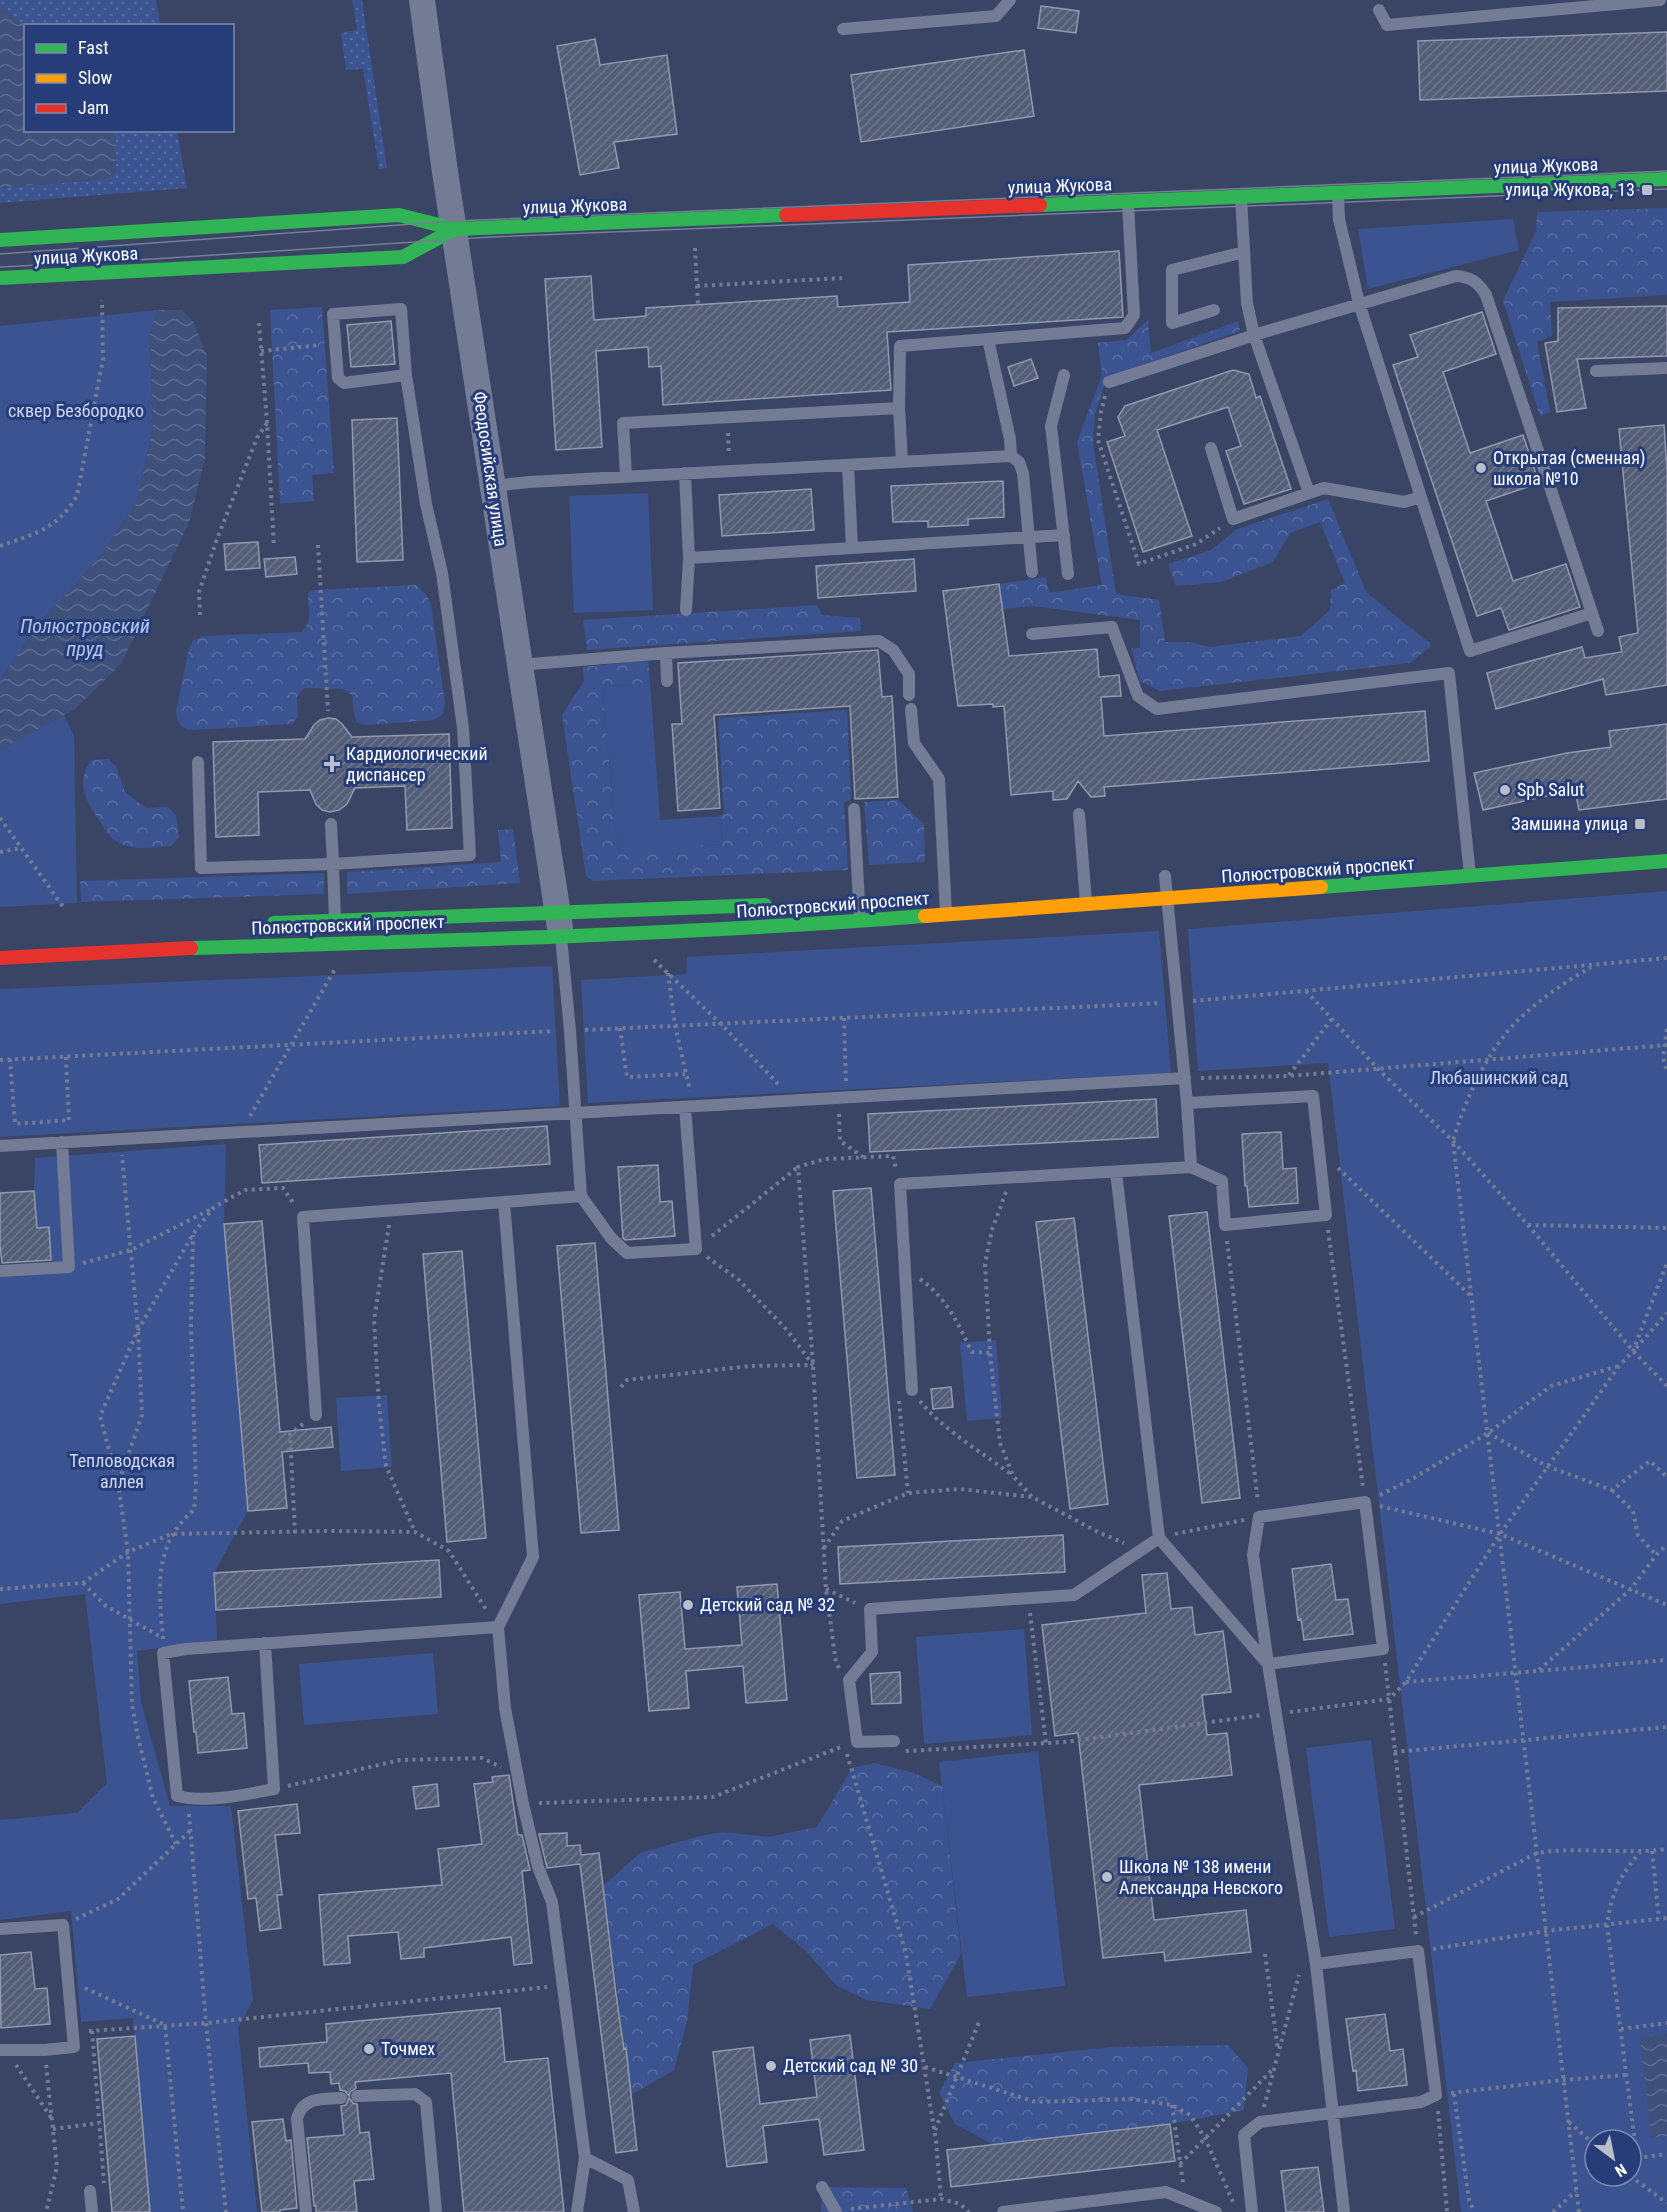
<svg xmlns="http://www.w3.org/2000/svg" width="1667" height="2212" font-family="'Roboto Condensed',sans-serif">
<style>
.grass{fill:url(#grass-dots)}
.forest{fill:url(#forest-crowns)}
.green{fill:#3b5390;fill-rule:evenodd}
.water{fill:url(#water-waves)}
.building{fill:url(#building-hatch);stroke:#9199ac;stroke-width:1.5}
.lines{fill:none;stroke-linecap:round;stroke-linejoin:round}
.path{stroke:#747c95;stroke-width:4;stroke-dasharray:3 4.5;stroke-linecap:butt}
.lane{stroke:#747c95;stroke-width:12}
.street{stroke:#747c95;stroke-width:26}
.fast{stroke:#30b455;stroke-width:14}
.slow{stroke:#ff9f0a;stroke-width:14}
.jam{stroke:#e5322d;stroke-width:14}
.tram{stroke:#767d95;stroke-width:1.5}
.poi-dot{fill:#babec9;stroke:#273d79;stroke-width:2}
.labels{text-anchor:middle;stroke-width:6;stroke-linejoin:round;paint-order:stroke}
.street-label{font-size:18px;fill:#fff;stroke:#273d79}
.poi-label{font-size:18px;fill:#fff;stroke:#273d79;text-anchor:start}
.park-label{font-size:18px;fill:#ccd7f3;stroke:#273d79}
.water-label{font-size:20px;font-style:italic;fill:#b5c5eb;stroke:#273d79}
</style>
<defs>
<pattern id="grass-dots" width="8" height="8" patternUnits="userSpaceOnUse" patternTransform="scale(1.5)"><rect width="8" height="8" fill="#3b5390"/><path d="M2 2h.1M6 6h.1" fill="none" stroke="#586da1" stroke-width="1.8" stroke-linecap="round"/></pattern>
<pattern id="forest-crowns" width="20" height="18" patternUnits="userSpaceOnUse" patternTransform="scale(1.5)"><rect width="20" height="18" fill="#3b5390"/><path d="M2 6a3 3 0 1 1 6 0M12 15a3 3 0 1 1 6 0" fill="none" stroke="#586da1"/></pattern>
<pattern id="water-waves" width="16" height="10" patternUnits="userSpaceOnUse" patternTransform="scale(1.5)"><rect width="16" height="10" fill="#3f507b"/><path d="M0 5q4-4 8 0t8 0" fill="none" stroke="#5c6a8f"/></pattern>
<pattern id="building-hatch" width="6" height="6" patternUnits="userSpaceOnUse" patternTransform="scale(1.5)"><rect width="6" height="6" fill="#555e78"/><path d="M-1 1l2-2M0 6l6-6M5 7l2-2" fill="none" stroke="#6e768c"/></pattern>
</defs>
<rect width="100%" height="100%" fill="#3a4566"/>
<path class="grass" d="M0,0H156L160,25L25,26L0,8Z
M352,0H362L387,168L379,169L363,69L346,70L341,33L357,30Z
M113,131H177L187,188L0,203V188L105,179L116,171V142Z"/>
<path class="forest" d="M1667,208V295L1550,302L1552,336L1537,342L1550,412L1540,416L1503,301L1536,231L1537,212Z
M322,307L334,473L312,475L314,501L280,504L270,310Z
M1148,320L1151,353L1238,321L1240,331L1107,377L1095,414L1093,443L1116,594L1159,600L1165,642H1190L1209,647L1301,636L1330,610L1331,590L1345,583L1320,522L1290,533L1273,562L1221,582L1176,586L1168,564L1211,550L1237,529L1328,499L1366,592L1432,645L1410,663L1160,691L1140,681L1131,648H1140V620L1033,606L1002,609L999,584L1046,577L1049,593L1102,585L1077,442L1102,375L1098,343L1126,340Z
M416,585L426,594L431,604L445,704L443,714L434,720L366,725L357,722L354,714L352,695L343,689L304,688L297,697L298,717L292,724L193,730C181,729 177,724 176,712L189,648L194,640L204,636L301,632C314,621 307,608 308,593L314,590Z
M817,605L822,615L860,618L861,631L587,650L583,620Z
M648,660L650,682L602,688L618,849L722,844L720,816L724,813L718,718L847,710L851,799L844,803L848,870L593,881L586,876L562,715L584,681L583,667Z
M108,759L116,766L125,792L146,808L168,807L176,815L179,837L171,846C153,847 132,852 116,841C109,837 105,829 101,823C87,804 74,781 92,760Z
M898,800L924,824L925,862L869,865L864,802Z
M513,829L520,883L347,894V872L501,862L498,830Z
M324,873V894L81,902L80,881Z
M875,1763L914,1773L942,1786L961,1954L930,2009L867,2000L837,1986L805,1950L773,1924L693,1965L687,2021L674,2070L631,2095L603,1886L640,1853L700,1836L723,1832L769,1837L817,1827L852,1768Z
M1228,2045L1248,2068L1244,2110L1170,2124L994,2145L955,2124L939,2093L955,2063L1112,2047Z
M822,2187L906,2188L913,2212H821Z"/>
<path class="green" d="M1513,219L1519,250L1368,289L1358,229Z
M158,310L150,334L153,430L136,504L97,560L36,627L0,680V326Z
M648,493L653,610L574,613L569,496Z
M650,682L660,820L720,816L722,844L618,850L602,688Z
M64,715L74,736L77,903L0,907V750Z
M1667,891V2212H1461L1328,1063L1198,1071L1188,929ZM1595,2140H1631V2176H1595Z
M1159,931L1171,1073L588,1103L581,980L686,974L687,957Z
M552,966L560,1106L0,1137V989Z
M226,1144L224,1224L248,1511L214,1573L217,1640L137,1651L141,1702L170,1806H231L253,2000L238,2028L257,2212H150L133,2018L81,2022L71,1911L0,1920V1820L77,1813L107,1783L85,1594L0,1604V1266L52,1262L49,1228H38L34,1191L35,1158Z
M996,1340L1002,1418L967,1421L960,1343Z
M387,1395L392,1467L341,1471L336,1398Z
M1024,1629L1032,1735L924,1744L916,1637Z
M433,1653L438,1714L304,1725L299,1664Z
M1371,1740L1395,1929L1329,1937L1306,1748Z
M1038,1751L1065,1986L967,1997L939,1762Z"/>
<path class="water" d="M0,8L25,26L26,130L113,131L116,142V171L104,179L0,188Z
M158,310H182L193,321L207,356L205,458L189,523L121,664L75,709L0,750V680L36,627L97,560L136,504L153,430L150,334Z
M1667,2034V2136L1651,2138L1640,2037Z"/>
<path class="building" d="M1041,6L1079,11L1076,33L1038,28Z
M1667,32V91L1420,100L1418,41Z
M595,39L600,65L667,55L677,134L614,142L619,168L580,175L557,46Z
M1024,50L1034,116L861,142L851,75Z
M1119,251L1123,317L887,332L891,390L663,405L661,366L649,367L648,347L596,351L602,447L556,450L545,279L591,276L594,320L646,316V308L837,296L838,307L910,302L908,265Z
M1667,306V356L1577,359L1586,408L1557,412L1545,343L1558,341V308Z
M1482,312L1496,354L1443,372L1470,453L1523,435L1539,483L1486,501L1513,581L1566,564L1580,607L1509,630L1501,608L1477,616L1393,365L1418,357L1410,335Z
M391,321L395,364L351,367L347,325Z
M1031,359L1038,378L1014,386L1008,367Z
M1233,370L1249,374L1256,398L1260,396L1291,489L1244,504L1226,451L1241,446L1228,407L1157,430L1192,536L1143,552L1107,442L1125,436L1118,417L1125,406Z
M397,418L403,560L357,562L352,420Z
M1664,425L1667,470V685L1606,695L1603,679L1496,709L1487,673L1582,647L1585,658L1622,652L1619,637L1638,633L1619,429Z
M1003,481L1004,517L968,519V525L928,527V521L893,522L891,486Z
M811,489L814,530L722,536L719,495Z
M258,542L260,568L226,570L224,544Z
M295,557L297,574L266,577L264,559Z
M914,559L916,591L818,598L816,566Z
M999,584L1009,656L1097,649L1099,677L1119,675L1121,696L1101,697L1104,736L1425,711L1429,761L1104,787L1105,796L1091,797L1078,781L1067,799L1053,800V791L1011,795L1004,706L993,707V704L958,706L943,591Z
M878,650L882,697L892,696L898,797L855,799L850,706L714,715L720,808L678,811L672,724H682L678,663Z
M328,718L336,719L342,724L352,737L449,734L452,828L407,830L405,786L355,788L347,804L339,810L330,812L322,810L316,804L310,790L258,792L259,835L216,837L213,742L305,739L314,725L320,720Z
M1667,724V799L1579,810L1575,790L1483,810L1474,773L1567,753L1611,747L1609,731Z
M1156,1099L1158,1137L870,1152L868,1114Z
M547,1126L550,1164L262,1183L259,1145Z
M1281,1132L1283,1169L1296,1168L1298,1203L1249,1207L1247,1186H1245L1242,1134Z
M658,1165L660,1202L672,1201L675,1236L625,1240L623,1238L618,1167Z
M871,1188L895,1475L857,1478L833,1191Z
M34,1191L37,1228L49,1227L51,1260L2,1263L0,1245V1193Z
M1207,1212L1240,1498L1202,1503L1169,1216Z
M1074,1218L1108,1504L1070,1509L1036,1222Z
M262,1221L280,1432L331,1427L333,1447L282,1452L287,1508L248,1511L224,1224Z
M595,1243L619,1530L581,1533L557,1246Z
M462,1251L486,1538L447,1542L423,1254Z
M951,1387L953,1407L933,1409L931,1389Z
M1063,1535L1065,1572L840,1584L838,1547Z
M439,1560L441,1597L216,1610L214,1573Z
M1331,1564L1336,1600L1348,1599L1353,1634L1304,1640L1301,1619L1298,1620L1292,1569Z
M1167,1573L1171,1609L1192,1607L1195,1635L1223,1631L1231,1692L1202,1695L1207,1735L1227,1733L1232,1775L1139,1785L1154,1920L1246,1910L1251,1952L1165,1961L1164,1952L1103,1958L1078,1733L1055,1736L1042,1625L1146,1613L1142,1575Z
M777,1584L787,1700L746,1703L743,1666L686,1671L689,1708L649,1711L639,1595L680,1592L685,1649L742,1645L737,1587Z
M900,1672L901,1703L872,1704L870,1674Z
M228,1677L232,1714L244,1713L247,1748L198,1753L196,1732H194L189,1681Z
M509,1775L518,1835H522L530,1870L522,1871L532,1963L514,1965L511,1937L424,1948V1957L401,1959L398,1932L348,1936L350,1963L324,1965L319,1895L442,1885L438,1849L482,1844L474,1784L493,1782L492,1777Z
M437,1784L439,1806L416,1809L413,1787Z
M297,1804L300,1833L275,1835L282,1895H277L281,1928L260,1931L256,1898L248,1899L238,1811Z
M567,1833V1846L580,1845L581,1855L599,1853L616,1994L624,2049L626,2048L637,2150L616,2153L580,1864L547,1868L539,1834Z
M31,1952L35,1989L47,1988L50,2024L1,2028L0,1955Z
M500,2008L505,2062L548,2058L564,2212H464L451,2073L355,2082L356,2088L350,2092L349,2096L345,2091L340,2090L339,2083L331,2084L330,2072L309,2073L308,2063L260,2067L259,2048L327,2042L326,2024Z
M1385,2014L1390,2051L1403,2049L1407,2085L1358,2091L1356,2070L1353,2071L1346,2019Z
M850,2035L864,2150L824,2155L819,2119L763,2126L767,2162L727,2167L713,2052L753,2047L760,2104L817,2097L810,2040Z
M135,2036L150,2212H112L97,2039Z
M349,2098L353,2103L357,2104L360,2133L369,2132L374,2179L354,2181L357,2212H316V2206H314L307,2138L344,2135L341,2106L346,2105Z
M283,2119L286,2141L291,2140L297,2208L280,2210V2212H262L252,2122Z
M1170,2124L1175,2161L951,2187L947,2150Z
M1318,2167L1324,2212H1286L1281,2171Z"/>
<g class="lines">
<path class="path" d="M695,248L698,305
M697,286L842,278
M259,323L267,422L274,547
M261,351L320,345
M1105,396L1101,412L1098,440L1139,564L1196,544L1220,528
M728,433L729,455
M318,545L328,711
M0,546C36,533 56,530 77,496L103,359L102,300
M200,615L199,592L217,539L257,438L267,423
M0,818L64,908
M0,852L21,848
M654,960L720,1023L780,1086
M668,973L675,1025L690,1091
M1306,991L1378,1069L1453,1141L1528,1225L1633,1351L1667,1386
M1193,1001L1667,958
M844,1018L846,1083
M620,1028L627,1077L685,1074
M1667,1029L1663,1058L1667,1071
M585,1030L1162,1003
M66,1057L69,1122
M10,1059L15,1124L69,1120
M0,1060L554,1031
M1289,1075L1334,1016
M1201,1078L1288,1076L1667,1045
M839,1114L840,1141L863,1157
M250,1116L335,969
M1338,1168L1471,1296
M1006,1192L992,1230L985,1264L990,1353L1000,1443L1013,1476L1032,1497L1098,1532L1124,1543
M389,1225L374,1320L379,1406L386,1466L415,1532
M1528,1225L1667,1228
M1328,1230L1363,1487
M712,1236L798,1167
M1227,1241L1258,1502
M707,1257L739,1280L787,1330L813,1365
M83,1263L131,1250L211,1209
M920,1279C947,1298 958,1324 972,1352L990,1353
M1636,1348L1667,1313
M621,1387L627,1380L750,1366L813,1365
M899,1401L908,1493
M920,1401C941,1428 984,1454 1012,1475
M1488,1433L1549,1467L1612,1490L1650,1461L1667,1477
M119,1481L142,1415L138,1330L122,1155
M1612,1490L1633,1511L1638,1535L1656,1555
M1380,1495L1414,1478L1488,1433L1551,1386L1619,1366
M1380,1506L1500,1534L1667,1605
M295,1533L290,1434L303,1424
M1175,1534L1244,1520
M824,1548L842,1521L908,1493L960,1489L1032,1497
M83,1583L106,1606L161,1637
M0,1589L83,1583L128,1552L171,1534L327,1531L415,1532L449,1551L487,1611
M826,1589L855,1603
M1030,1613L1046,1743
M163,1639C159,1590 152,1545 194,1510L196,1486L191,1326L193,1235
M1385,1663L1416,1935
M839,1668L836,1663L826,1589L813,1365L798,1167L825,1159L893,1156L896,1169
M1539,1670L1631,1589L1656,1555L1667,1545
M1406,1682L1667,1660
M1290,1712L1389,1699L1406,1682L1500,1534L1619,1366L1633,1351L1667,1263
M906,1751L1065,1742L1262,1715
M1394,1752L1667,1727
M847,1754L906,1954L936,2141L941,2199
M288,1786L400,1760L482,1758L501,1767
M539,1803L713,1797L843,1746
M189,1814L206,2023L226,2212
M176,1844L153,1798L138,1737L132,1704L128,1552L118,1483L100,1416L138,1330L193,1234L214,1207L245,1190L283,1188L294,1204
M1652,1851L1659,1919
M1414,1917L1537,1853C1580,1846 1622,1855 1667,1849
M76,1919L118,1899L190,1831
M1433,1949L1546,1931L1667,1918
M1265,1954L1278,2050
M85,1988L165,2025L183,2212
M1621,2029L1667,2023
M89,2031L206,2023L547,1987
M92,2031L104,2183
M16,2065L52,2119
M46,2065L57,2167L46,2212
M925,2067L1036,2102L1131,2099L1172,2105L1190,2115L1205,2138L1233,2202
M1451,2093L1563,2080L1626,2075
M1454,2094L1469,2200L1474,2212
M1172,2105L1183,2183
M1264,2107L1299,1975
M1438,2111L1447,2212
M1569,2122L1595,2145
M53,2129L99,2123
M935,2130L979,2022
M1637,2158L1667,2154
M1631,2163L1637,2158L1607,1925C1612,1892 1619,1877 1640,1852
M1180,2164L1274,2068
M1630,2176L1667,2203
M851,2209L941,2199L960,2204L969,2212
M1553,2212L1576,2191
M1579,2212L1453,1141C1465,1100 1486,1053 1516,1022C1537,1001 1565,982 1591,967"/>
<path class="lane" d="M1379,10L1387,25L1660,0
M843,29L996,16L1010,0
M1214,310L1172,323V270L1244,252
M988,339L1125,328L1134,315L1128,203
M1596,371L1667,368
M1064,375L1051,426L1068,574
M1109,382L1264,332L1456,276C1471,277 1478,282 1486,295L1592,613L1470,651L1359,303L1339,219L1338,193
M899,408L900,346L988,339L1010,439L1011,456
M1211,448L1233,519L1309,493L1254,335L1247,303L1241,197
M685,473L689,558L686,610
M626,476L623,423L899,408L902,462
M492,486L529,482L1011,456L1019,462L1023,473L1032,572
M1309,493L1324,488L1404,502L1421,497
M852,548L1064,535
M689,558L852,548L848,465
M1592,613L1598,631
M1032,634L1112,627L1138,696L1157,709L1449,673L1470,875
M666,653L667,681
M519,665L666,653L879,641L893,650L909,674V695
M911,709L914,743L939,779L946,913
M198,762L201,868L333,864L331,824
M854,809L860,921
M1079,814L1086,902
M335,921L333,864L470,855L463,728L442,573L426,504L406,375L401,309L333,314L338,378L344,383L406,375
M561,937L570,1031L581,1196L611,1238L627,1253L696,1249L685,1107
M1187,1103L1313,1096L1326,1215L1225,1225L1222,1181L1191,1167
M0,1146L1185,1078
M1116,1172L1159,1538L1268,1664
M581,1196L504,1202L533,1557L498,1627L505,1708L523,1804L538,1867L552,1902L585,2158L628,2180L634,2212
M0,1271L69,1267L62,1142
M912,1390L900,1184L1191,1167L1187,1103L1165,876
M316,1415L303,1217L504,1202
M265,1643L274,1789C243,1795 208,1803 177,1796L163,1653L186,1649L498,1627
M1268,1664L1383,1649L1365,1502L1259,1517L1253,1555L1268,1664L1316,1964L1344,2212
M894,1741L857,1742L849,1680L872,1652L870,1609L1074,1595L1159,1538
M0,1929L63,1925L74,2047L44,2050H0
M357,2096L415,2094L426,2102L436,2212
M822,2187L836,2212
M90,2191L92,2212
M306,2212L297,2119C302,2097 322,2099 341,2098
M577,2212L585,2158
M1003,2212L1166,2192L1216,2212
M1252,2212L1244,2135L1260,2122L1421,2102L1436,2095L1418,1951L1316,1964"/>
<path class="street" d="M422,0L445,172L560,928"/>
<path class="fast" d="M1040,205L1667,179
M0,240L399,215L455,229L786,215
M0,278L403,257L455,229
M1321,887L1667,861
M274,923L765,905
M191,948C435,941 680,935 925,916"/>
<path class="slow" d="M925,916L1321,887"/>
<path class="jam" d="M786,215L1040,205
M0,958L191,948"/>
<path class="tram" d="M0,254L454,221L1667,171
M0,267L153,259L491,237L1667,189"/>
</g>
<g class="poi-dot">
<rect x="1641" y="184" width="12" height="12" rx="3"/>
<circle cx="1481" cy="468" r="6"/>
<path d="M329 755h6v6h6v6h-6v6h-6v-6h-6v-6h6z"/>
<circle cx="1505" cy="790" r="6"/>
<rect x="1634" y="818" width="12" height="12" rx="3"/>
<circle cx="688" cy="1605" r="6"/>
<circle cx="1107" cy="1877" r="6"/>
<circle cx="369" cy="2049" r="6"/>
<circle cx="771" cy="2066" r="6"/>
</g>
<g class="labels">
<g class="street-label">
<text transform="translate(1546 166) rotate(-2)" y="6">улица Жукова</text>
<text transform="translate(1060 186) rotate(-2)" y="6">улица Жукова</text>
<text transform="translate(575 206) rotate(-2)" y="6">улица Жукова</text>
<text transform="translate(86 256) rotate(-3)" y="6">улица Жукова</text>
<text transform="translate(490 469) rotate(82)" y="6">Феодосийская улица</text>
<text transform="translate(1318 870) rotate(-4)" y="6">Полюстровский проспект</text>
<text transform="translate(833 905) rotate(-4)" y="6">Полюстровский проспект</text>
<text transform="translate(348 925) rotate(-2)" y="6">Полюстровский проспект</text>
</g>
<g class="poi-label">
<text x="1635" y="196" text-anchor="end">улица Жукова, 13</text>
<text x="1493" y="464">Открытая (сменная)<tspan x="1493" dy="21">школа №10</tspan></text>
<text x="346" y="760">Кардиологический<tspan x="346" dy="21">диспансер</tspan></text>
<text x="1517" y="796">Spb Salut</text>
<text x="1628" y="830" text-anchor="end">Замшина улица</text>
<text x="700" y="1611">Детский сад № 32</text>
<text x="1119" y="1873">Школа № 138 имени<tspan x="1119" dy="21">Александра Невского</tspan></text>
<text x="381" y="2055">Точмех</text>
<text x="783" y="2072">Детский сад № 30</text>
</g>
<g class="park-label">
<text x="76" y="417">сквер Безбородко</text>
<text x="1499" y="1084">Любашинский сад</text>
<text x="122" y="1467">Тепловодская<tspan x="122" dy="21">аллея</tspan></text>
</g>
<g class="water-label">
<text x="85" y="633">Полюстровский<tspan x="85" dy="23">пруд</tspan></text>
</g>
</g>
<rect x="24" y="24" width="210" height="108" fill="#273d79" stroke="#7d8baf" stroke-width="1.5"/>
<rect x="36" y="44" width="30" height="9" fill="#30b455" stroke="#7d8baf" stroke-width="1.5"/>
<text x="78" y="54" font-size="18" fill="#ffffff">Fast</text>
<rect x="36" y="74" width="30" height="9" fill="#ff9f0a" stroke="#7d8baf" stroke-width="1.5"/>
<text x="78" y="84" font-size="18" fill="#ffffff">Slow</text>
<rect x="36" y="104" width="30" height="9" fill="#e5322d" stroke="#7d8baf" stroke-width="1.5"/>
<text x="78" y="114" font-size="18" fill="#ffffff">Jam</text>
<g transform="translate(1613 2158) rotate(148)"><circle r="28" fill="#273d79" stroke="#7d8baf" stroke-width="1.5"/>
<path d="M0-4.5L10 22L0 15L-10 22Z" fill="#babec9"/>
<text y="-9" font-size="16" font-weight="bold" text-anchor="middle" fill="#ffffff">N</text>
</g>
</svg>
